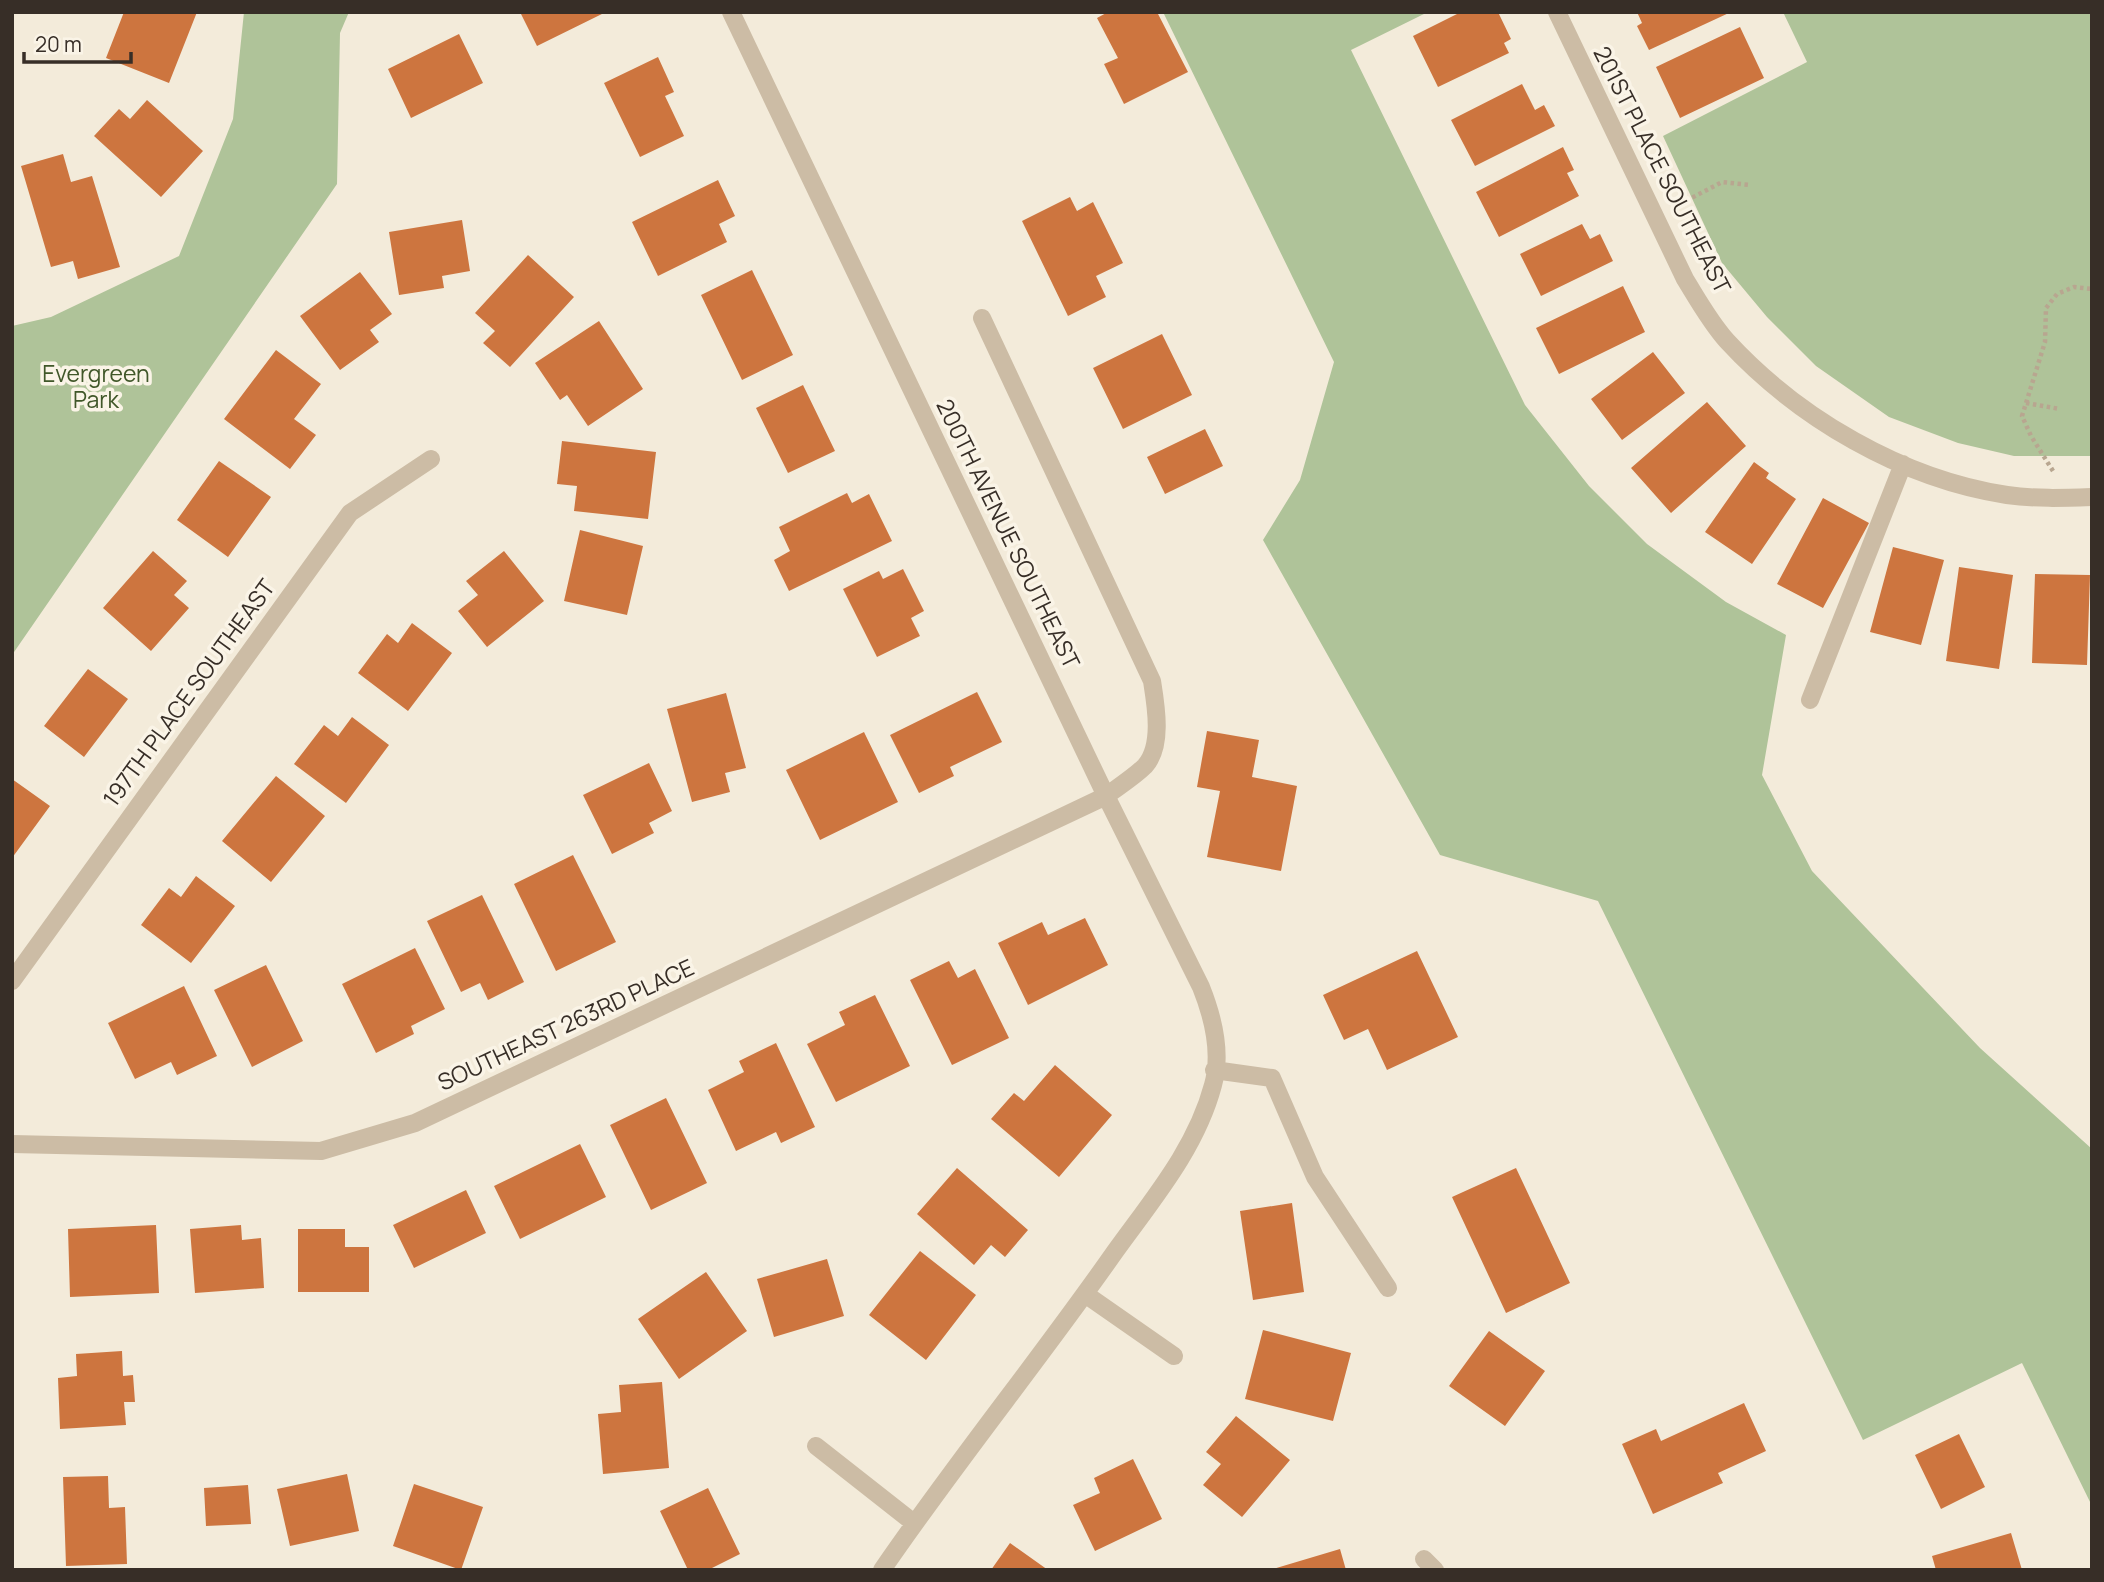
<svg xmlns="http://www.w3.org/2000/svg" width="2104" height="1582" font-family="Manrope,sans-serif">
<style>
.green{fill:#afc399}
.building{fill:#cd753f}
.lines{fill:none;stroke-linecap:round;stroke-linejoin:round}
.path{stroke:#b8a690;stroke-width:4.5;stroke-dasharray:3.5 3.5;stroke-linecap:butt}
.minor{stroke:#ccbca5;stroke-width:18}
.labels{text-anchor:middle;stroke-width:7;stroke-linejoin:round;paint-order:stroke}
.street-label{font-size:23px;fill:#372e27;stroke:#faf4e7}
.park-label{font-size:23px;fill:#405729;stroke:#faf4e7}
</style>
<rect width="100%" height="100%" fill="#f3ebda"/>
<path class="green" d="M244,12H349L340,33L337,184L12,655V326L51,317L179,256L233,119Z
M1163,12H1428L1351,50L1525,405L1589,486L1647,544L1726,602L1786,635L1762,775L1812,871L1980,1048L2092,1149V1506L2022,1363L1863,1440L1598,901L1440,855L1263,540L1300,480L1334,362Z
M1783,12H2092V456H2014L1958,443L1889,417L1816,366L1767,317L1722,263L1663,136L1807,62Z"/>
<path class="building" d="M124,12H197L169,83L106,58Z
M520,12H606L537,46Z
M1108,12H1157L1188,72L1124,104L1104,64L1118,58L1097,18Z
M1461,12H1498L1511,39L1504,43L1509,53L1438,87L1413,36Z
M1637,12H1731L1649,50L1637,26L1642,23Z
M1740,27L1764,78L1680,118L1656,67Z
M459,34L483,83L411,118L388,69Z
M658,57L674,92L665,96L684,136L640,157L604,83Z
M1522,84L1535,110L1544,105L1555,126L1475,166L1451,120Z
M147,100L203,151L161,197L94,136L119,109L130,119Z
M1563,147L1574,170L1567,173L1579,196L1499,237L1476,192Z
M63,154L71,182L92,176L120,267L78,279L73,261L51,267L21,166Z
M718,180L735,216L719,224L727,242L658,276L632,222Z
M1070,197L1077,211L1093,202L1123,263L1096,276L1106,297L1068,316L1022,221Z
M462,220L470,271L442,276L444,288L399,295L389,232Z
M1582,224L1590,239L1600,234L1613,261L1541,296L1520,254Z
M528,255L574,297L510,367L483,343L495,331L475,313Z
M752,270L793,355L742,380L701,295Z
M360,272L392,314L370,330L379,342L340,370L300,316Z
M1623,286L1645,332L1559,374L1536,328Z
M599,321L643,389L588,426L567,395L560,400L535,363Z
M1162,334L1192,395L1123,429L1093,368Z
M276,350L321,384L294,419L316,435L290,469L224,419Z
M1653,352L1685,393L1622,440L1591,399Z
M803,385L835,451L788,473L756,408Z
M1707,402L1746,446L1671,513L1631,468Z
M1205,429L1223,466L1165,494L1147,457Z
M562,441L656,452L648,519L574,511L577,486L557,484Z
M219,461L271,497L228,557L177,520Z
M1754,462L1769,473L1766,478L1796,499L1752,564L1705,532Z
M847,493L852,503L869,494L892,541L789,591L774,560L790,551L779,527Z
M1823,498L1869,523L1823,608L1777,584Z
M580,530L643,546L627,615L564,601Z
M1893,547L1944,560L1921,645L1870,632Z
M153,551L187,581L174,595L189,608L151,651L103,608Z
M504,551L544,601L487,647L458,611L478,595L466,581Z
M1959,567L2013,575L1999,669L1946,661Z
M903,569L924,611L911,618L920,636L877,657L843,589L879,571L883,579Z
M2035,574L2090,575L2087,665L2032,663Z
M412,623L452,653L408,711L358,673L387,634L398,643Z
M88,669L128,699L84,757L44,726Z
M977,692L1002,742L950,767L954,776L919,793L890,735Z
M726,693L746,768L725,773L730,792L692,802L667,709Z
M352,717L389,745L346,803L294,764L324,725L338,736Z
M1207,731L1259,740L1252,777L1297,786L1281,871L1207,857L1220,791L1197,787Z
M864,732L898,802L820,840L786,770Z
M649,763L672,811L649,823L654,833L612,854L583,795Z
M276,776L325,816L271,882L222,841Z
M12,779L50,806L12,858Z
M573,855L616,942L556,971L514,884Z
M196,876L235,906L191,963L141,925L169,888L181,897Z
M482,895L524,982L488,1000L480,983L461,992L427,921Z
M1085,918L1108,965L1028,1005L998,943L1042,922L1048,935Z
M415,948L445,1009L411,1026L414,1034L376,1053L342,984Z
M1417,951L1458,1037L1387,1070L1368,1029L1344,1040L1323,995Z
M949,961L958,978L975,969L1009,1038L952,1065L910,980Z
M266,965L303,1041L252,1067L214,990Z
M184,986L217,1056L177,1075L171,1062L135,1079L108,1023Z
M875,995L910,1066L836,1102L807,1044L845,1025L839,1012Z
M776,1043L815,1127L781,1143L776,1132L736,1151L708,1090L744,1072L739,1061Z
M1055,1065L1112,1115L1059,1177L991,1119L1014,1093L1024,1101Z
M666,1098L707,1183L651,1210L610,1125Z
M580,1144L606,1197L520,1239L494,1186Z
M957,1168L1028,1230L1005,1257L991,1245L974,1265L917,1214Z
M1516,1168L1570,1283L1506,1313L1452,1197Z
M466,1190L486,1233L414,1268L393,1225Z
M1292,1203L1304,1292L1253,1300L1240,1211Z
M156,1225L159,1293L70,1297L68,1229Z
M241,1225L242,1240L261,1238L264,1288L195,1293L190,1229Z
M298,1229H345V1247H369V1292H298Z
M920,1251L976,1295L926,1360L869,1315Z
M827,1259L844,1316L774,1337L757,1279Z
M706,1272L747,1331L679,1379L638,1319Z
M1263,1330L1351,1353L1333,1421L1245,1399Z
M1489,1331L1545,1371L1505,1426L1449,1386Z
M122,1351L123,1376L133,1375L135,1402H124L126,1425L60,1429L58,1378L77,1376L76,1354Z
M662,1382L669,1468L603,1474L598,1414L621,1412L619,1385Z
M1744,1403L1766,1451L1718,1473L1723,1483L1653,1514L1622,1444L1656,1429L1661,1441Z
M1236,1416L1290,1460L1242,1517L1203,1485L1221,1464L1206,1452Z
M1959,1434L1985,1487L1941,1509L1915,1455Z
M1133,1459L1162,1519L1095,1551L1073,1505L1100,1493L1094,1478Z
M347,1474L359,1531L290,1546L277,1489Z
M108,1476L109,1508L125,1507L127,1564L66,1566L63,1477Z
M414,1484L483,1507L461,1570L393,1546Z
M248,1485L251,1524L206,1526L204,1488Z
M708,1488L740,1554L708,1570H688L660,1511Z
M2011,1533L2022,1570H1936L1932,1556Z
M1010,1543L1048,1570H991Z
M1340,1549L1346,1570H1273V1569Z"/>
<g class="lines">
<path class="path" d="M1680,204L1722,182L1750,185
M2026,403L2060,409
M2053,471L2031,436L2022,416L2045,342L2046,308L2057,294L2074,287L2092,289"/>
<path class="minor" d="M731,12L1106,796L1201,987C1213,1017 1222,1053 1213,1085C1196,1149 1152,1200 1114,1253C1039,1360 956,1462 882,1570
M1557,12L1685,279C1698,300 1710,322 1727,341C1798,418 1902,479 2007,495C2035,499 2063,498 2092,497
M1810,700L1903,464
M12,981L350,513L431,459
M1214,1070L1272,1078L1315,1177L1388,1288
M12,1144L321,1151L415,1123L1106,796C1118,787 1134,777 1145,766C1163,746 1156,706 1152,681L982,318
M1085,1294L1174,1356
M816,1446L914,1523
M1424,1559L1435,1570"/>
</g>
<g class="labels">
<g class="street-label">
<text transform="translate(1662 170) rotate(63)" y="8">201ST PLACE SOUTHEAST</text>
<text transform="translate(1008 534) rotate(64)" y="8">200TH AVENUE SOUTHEAST</text>
<text transform="translate(189 693) rotate(-54)" y="8">197TH PLACE SOUTHEAST</text>
<text transform="translate(566 1025) rotate(-25)" y="8">SOUTHEAST 263RD PLACE</text>
</g>
<g class="park-label">
<text x="96" y="382">Evergreen<tspan x="96" dy="26">Park</tspan></text>
</g>
</g>
<rect width="2104" height="1582" fill="none" stroke="#372e27" stroke-width="28"/>
<path d="M24 52v10h107v-10" fill="none" stroke="#372e27" stroke-width="3.5"/>
<text x="35" y="52" font-size="21" fill="#372e27" stroke="#faf4e7" stroke-width="5" paint-order="stroke">20 m</text>
</svg>
